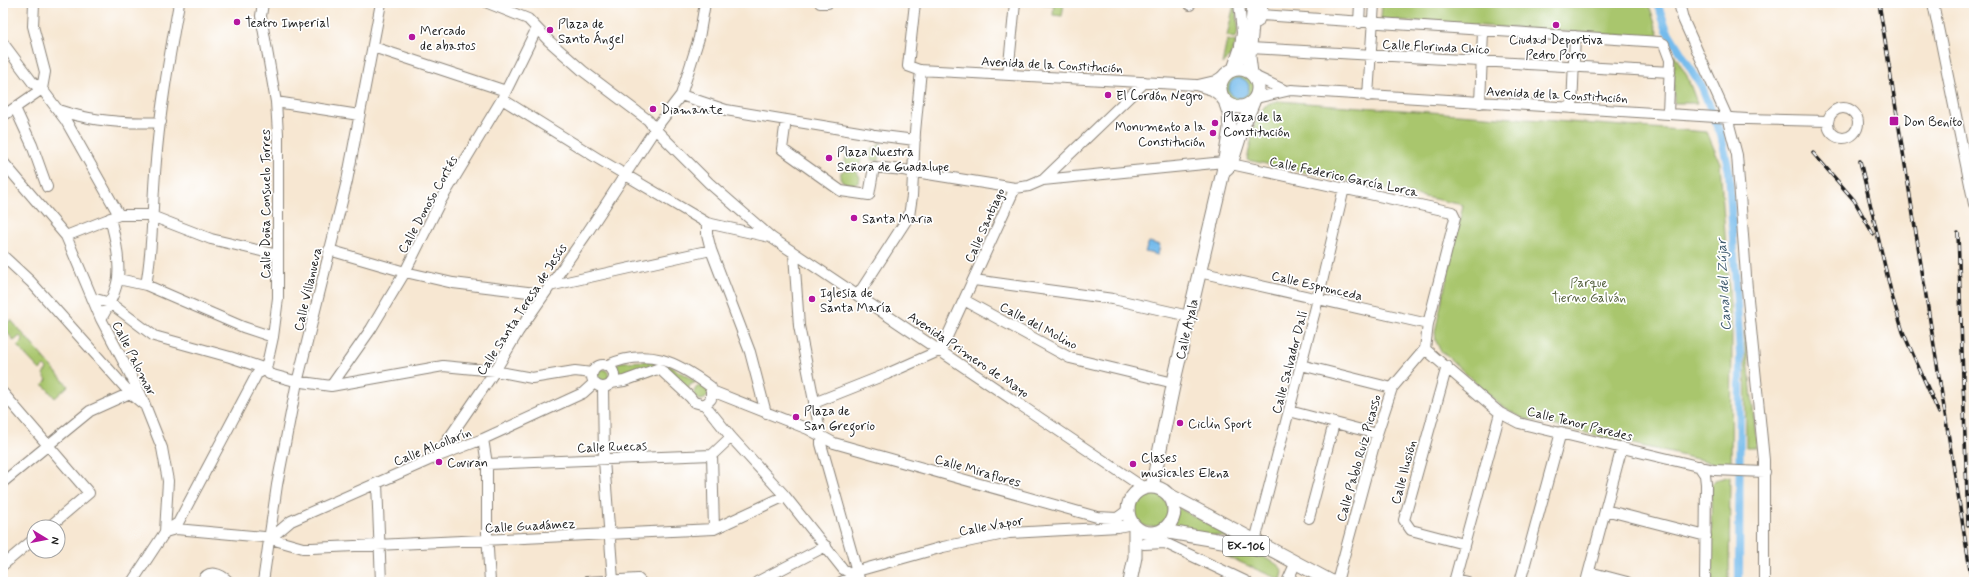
<svg xmlns="http://www.w3.org/2000/svg" width="1977" height="585" font-family="Mynerve,sans-serif">
<style>
.green{fill:#a9c66d;stroke:#627144}
.water{fill:#75bbec;stroke:#486c84}
.lines{fill:none;stroke-linecap:round;stroke-linejoin:round}
.canal{stroke:#75bbec;stroke-width:8}
.minor-casing{stroke:#8a8277;stroke-width:12}
.major-casing{stroke:#8a8277;stroke-width:15}
.minor{stroke:#fff;stroke-width:10}
.major{stroke:#fff;stroke-width:13}
.rail-casing{stroke:#1c1c1c;stroke-width:3.5}
.rail{stroke:#fff;stroke-width:2;stroke-dasharray:6;stroke-linecap:butt}
.poi-dot{fill:#b5179e;stroke:#fff;stroke-width:1.5}
.labels{text-anchor:middle;stroke-width:3.5;stroke-linejoin:round;paint-order:stroke}
.shield{fill:#fff;stroke:#606060;stroke-width:1}
.shield-label{font-size:12px;font-weight:bold;fill:#1c1c1c}
.poi-label{font-size:13px;fill:#1c1c1c;stroke:#fff;text-anchor:start}
.street-label{font-size:13px;fill:#1c1c1c;stroke:#fff}
.park-label{font-size:13px;fill:#54603c;stroke:#fff}
.water-label{font-size:14px;font-style:italic;fill:#405c6f;stroke:#fff}
</style>
<rect width="100%" height="100%" fill="#fff"/>
<filter id="ink" filterUnits="userSpaceOnUse"><feTurbulence type="fractalNoise" baseFrequency=".025" numOctaves="2"/><feDisplacementMap in="SourceGraphic" scale="8" xChannelSelector="R" yChannelSelector="G"/><feConvolveMatrix kernelMatrix="1 2 1 2 8 2 1 2 1" color-interpolation-filters="sRGB"/></filter>
<filter id="wash" filterUnits="userSpaceOnUse"><feTurbulence type="fractalNoise" baseFrequency=".012" numOctaves="4" result="noise"/><feDisplacementMap in="SourceGraphic" scale="16" xChannelSelector="R" yChannelSelector="G"/><feGaussianBlur stdDeviation="0.9" result="paint"/><feColorMatrix in="noise" values="0 0 0 0 0 0 0 0 0 0 0 0 0 0 0 0 0 1.4 0 .05"/><feComposite in="paint" operator="in"/></filter>
<g filter="url(#wash)">
<rect width="100%" height="100%" fill="#f7e7d2"/>
<path class="green" d="M1037,3H1064L1062,16L1053,15L1054,5Z
M1382,3H1648L1660,38L1381,19Z
M1234,4L1238,24L1237,36L1234,38L1227,36Z
M1227,40L1236,42L1230,57L1222,64Z
M1674,54L1687,76L1697,103H1674Z
M1224 88a16 16 0 1 1 32 0a16 16 0 1 1-32 0Z
M1278,101L1707,132L1720,163L1732,333L1731,467L1522,418L1500,405L1440,350L1436,341L1435,332L1463,205L1247,160L1256,118L1265,106Z
M881,141L879,161L872,160L871,149L878,146Z
M845 160a8 8 0 1 1 16 0a8 8 0 1 1-16 0Z
M845,170L856,171L860,177L859,182C852,186 845,184 840,179L841,172Z
M11,320L68,386L55,398L43,384L47,380L43,374L47,369L44,366L40,370L17,346L23,340L20,336L14,341L6,331L3,334V327Z
M1745,331L1757,447H1746Z
M651,361L667,364L696,382L690,385L687,392L665,371L621,380L615,378L613,368L620,362Z
M595 376a7 7 0 1 1 14 0a7 7 0 1 1-14 0Z
M694 393a7 7 0 1 1 14 0a7 7 0 1 1-14 0Z
M1730,476L1729,582H1712L1711,486L1715,480Z
M1134 510a17 17 0 1 1 34 0a17 17 0 1 1-34 0Z
M1177,507L1233,538L1168,529C1176,524 1177,516 1177,507Z
M1229,548C1243,551 1278,558 1283,572L1281,580L1228,557L1225,554Z"/>
<path class="water" d="M1229 88a10 10 0 1 1 20 0a10 10 0 1 1-20 0Z
M1149,242L1160,245L1158,255L1145,252Z"/>
<g class="lines">
<path class="canal" d="M1657,3L1667,30L1702,87L1721,135L1729,171L1740,354L1739,582"/>
</g>
</g>
<g filter="url(#ink)">
<g class="lines">
<defs>
<path id="minor" d="M34,3L33,26L45,72L42,89
M263,3L261,16L276,102L278,134V298L273,337L266,369L269,374L295,381L331,386L443,366L495,371L532,378L575,371L592,373
M488,3L528,19L549,41L583,71L648,120L655,129L709,183L772,238L1144,488
M820,3H828
M915,3L908,66L919,70L1196,85L1212,90L1220,96
M1239,3L1242,33L1240,45
M1679,3L1683,19L1727,117L1737,155L1747,289L1764,460V582
M1933,3L1974,204
M1190,5V3
M1261,15L1660,42L1664,44L1670,60L1668,114
M1258,22L1261,15L1263,3
M1359,23L1360,3
M3,43L33,83L42,89L66,121L119,215
M373,47L506,91
M1250,48L1670,72
M1008,74L1015,3
M1254,76L1284,90
M1198,85L1215,81L1223,76
M681,95L726,110L871,134
M1368,96L1374,3
M1256,98L1291,90L1747,119L1828,121
M502,99L597,158L707,223L770,237
M276,102L359,115
M1480,103L1483,31
M1828 123a15 15 0 1 1 30 0a15 15 0 1 1-30 0Z
M15,108L32,145L47,187
M1572,108L1575,36
M58,110C91,121 127,124 161,122
M3,116L42,89
M786,120L782,149L841,191L869,195L874,167L903,170L1015,188L1029,186L1043,180L1145,82
M875,135L915,140
M3,162L66,236L101,319L141,395L162,448L168,481L165,532L132,582
M1231,164L1452,212L1455,218L1428,324L1425,349L1392,388L1377,434L1337,582
M1043,180L1224,162
M707,223V234L711,250L750,352L766,413
M66,236L119,215H149L211,239L278,255
M329,250L405,272L453,283L544,294
M794,254L799,326L821,436V444L860,582
M3,256L31,282L130,393L143,404
M1199,272L1428,324
M118,279L146,285L243,327L273,337
M974,280L1113,299L1189,316
M146,285C153,248 152,210 155,173C159,115 169,59 179,3
M549,286L711,250
M858,295L909,216L912,196L915,132L921,70
M92,298L110,303L154,336L230,357L266,369
M964,300L1070,358L1174,383
M101,319C108,307 116,292 118,278C120,258 115,237 110,218
M1425,349L1500,413L1519,423L1714,470L1765,472
M1301,365L1392,388
M592 376a11 11 0 1 1 22 0a11 11 0 1 1-22 0Z
M605,366C648,347 676,361 711,387V399L705,405
M1447,366L1404,520L1411,530L1464,544
M611,383L624,381L657,369L662,371L690,397L694,402L705,405L731,437L785,496L843,569L850,573L943,547L1009,533L1118,527L1132,524
M331,386L371,329L405,272L440,202L502,99L535,32L538,30
M603,387L604,460L613,580
M712,391L808,429L834,443L1097,517L1117,518L1128,510
M3,393L89,493L49,527
M814,403L887,374L941,350L1015,188
M1289,411L1377,434
M483,439L487,464V533L490,582
M712,455L714,529
M436,457L495,371L518,332L587,233L655,129L681,95L699,38L705,3
M487,464L712,455L731,437
M1699,466L1705,475L1706,484L1705,582
M3,482L90,411L130,393L133,388
M377,483L381,582
M1605,510L1706,536
M1309,518L1334,423
M169,529L178,523L257,374L266,369
M165,532L176,529L264,537L303,548H312L714,529L785,496
M1158,533L1160,540L1165,543L1247,582
M271,538L291,521L436,457L483,439L583,393L594,383
M1255,541L1317,303L1344,188
M1144,544L1165,543
M3,565L34,539
M1589,572L1627,582
M1455,579L1467,582
M202,582C208,568 221,574 229,582
M263,582L277,485L296,387L347,181L381,3
M586,582L638,579L641,582
M757,582L826,546
M841,582L858,576
M1287,582L1296,562
M1454,582L1500,413
M1520,582L1561,432
M1586,582L1622,447"/>
<path id="major" d="M1220 88a19 19 0 1 1 38 0a19 19 0 1 1-38 0Z
M1234,69L1245,37
M1251,73L1249,57L1254,3
M1226,169L1231,164L1243,126L1253,102
M1128 510a23 23 0 1 1 46 0a23 23 0 1 1-46 0Z
M1152,487L1176,372L1223,172L1230,128L1229,113L1226,104
M1169,495L1332,582
M1163,531L1234,543L1259,550
M1130,582L1135,557V527"/>
</defs>
<use href="#minor" class="minor-casing"/>
<use href="#major" class="major-casing"/>
<use href="#minor" class="minor"/>
<use href="#major" class="major"/>
<defs>
<path id="rail" d="M1879,3L1972,582
M1813,153L1854,200L1873,234
M1860,161L1892,296L1903,332L1939,413
M1958,233L1968,525
M1971,517L1974,536"/>
</defs>
<use href="#rail" class="rail-casing"/>
<use href="#rail" class="rail"/>
</g>
</g>
<g class="poi-dot">
<circle cx="237" cy="22" r="4"/>
<circle cx="1556" cy="25" r="4"/>
<circle cx="550" cy="30" r="4"/>
<circle cx="412" cy="37" r="4"/>
<circle cx="1108" cy="95" r="4"/>
<circle cx="653" cy="109" r="4"/>
<rect x="1889" y="116" width="10" height="10" rx="2"/>
<circle cx="1215" cy="123" r="4"/>
<circle cx="1213" cy="133" r="4"/>
<circle cx="829" cy="158" r="4"/>
<circle cx="854" cy="218" r="4"/>
<circle cx="812" cy="299" r="4"/>
<circle cx="796" cy="417" r="4"/>
<circle cx="1180" cy="423" r="4"/>
<circle cx="439" cy="462" r="4"/>
<circle cx="1133" cy="464" r="4"/>
</g>
<g class="labels">
<rect class="shield" x="1223" y="536" width="46" height="20" rx="3"/>
<g class="shield-label">
<text x="1246" y="550">EX-106</text>
</g>
<g class="poi-label">
<text x="245" y="27">Teatro Imperial</text>
<text x="558" y="28">Plaza de<tspan x="558" dy="15">Santo Ángel</tspan></text>
<text x="420" y="35">Mercado<tspan x="420" dy="15">de abastos</tspan></text>
<text x="1556" y="44" text-anchor="middle">Ciudad Deportiva<tspan x="1556" dy="15">Pedro Porro</tspan></text>
<text x="1116" y="100">El Cordón Negro</text>
<text x="661" y="114">Diamante</text>
<text x="1223" y="121">Plaza de la<tspan x="1223" dy="15">Constitución</tspan></text>
<text x="1903" y="126">Don Benito</text>
<text x="1205" y="131" text-anchor="end">Monumento a la<tspan x="1205" dy="15">Constitución</tspan></text>
<text x="837" y="156">Plaza Nuestra<tspan x="837" dy="15">Señora de Guadalupe</tspan></text>
<text x="862" y="223">Santa Maria</text>
<text x="820" y="297">Iglesia de<tspan x="820" dy="15">Santa María</tspan></text>
<text x="804" y="415">Plaza de<tspan x="804" dy="15">San Gregorio</tspan></text>
<text x="1188" y="428">Ciclin Sport</text>
<text x="1141" y="462">Clases<tspan x="1141" dy="15">musicales Elena</tspan></text>
<text x="447" y="467">Coviran</text>
</g>
<g class="street-label">
<text transform="translate(1436 46) rotate(3)" y="5">Calle Florinda Chico</text>
<text transform="translate(1052 64) rotate(3)" y="5">Avenida de la Constitución</text>
<text transform="translate(1557 94) rotate(3)" y="5">Avenida de la Constitución</text>
<text transform="translate(1344 176) rotate(12)" y="5">Calle Federico García Lorca</text>
<text transform="translate(265 204) rotate(-90)" y="5">Calle Doña Consuelo Torres</text>
<text transform="translate(427 204) rotate(-61)" y="5">Calle Donoso Cortés</text>
<text transform="translate(984 225) rotate(-66)" y="5">Calle Santiago</text>
<text transform="translate(1317 285) rotate(13)" y="5">Calle Espronceda</text>
<text transform="translate(307 289) rotate(-77)" y="5">Calle Villanueva</text>
<text transform="translate(521 309) rotate(-57)" y="5">Calle Santa Teresa de Jesús</text>
<text transform="translate(1039 325) rotate(28)" y="5">Calle del Molino</text>
<text transform="translate(1186 329) rotate(-77)" y="5">Calle Ayala</text>
<text transform="translate(969 354) rotate(34)" y="5">Avenida Primero de Mayo</text>
<text transform="translate(135 358) rotate(63)" y="5">Calle Palomar</text>
<text transform="translate(1289 362) rotate(-75)" y="5">Calle Salvador Dalí</text>
<text transform="translate(1580 423) rotate(14)" y="5">Calle Tenor Paredes</text>
<text transform="translate(432 446) rotate(-22)" y="5">Calle Alcollarín</text>
<text transform="translate(612 446) rotate(-2)" y="5">Calle Ruecas</text>
<text transform="translate(1358 458) rotate(-74)" y="5">Calle Pablo Ruiz Picasso</text>
<text transform="translate(978 470) rotate(16)" y="5">Calle Miraflores</text>
<text transform="translate(1403 472) rotate(-75)" y="5">Calle Ilusión</text>
<text transform="translate(530 525) rotate(-3)" y="5">Calle Guadámez</text>
<text transform="translate(991 525) rotate(-10)" y="5">Calle Vapor</text>
</g>
<g class="park-label">
<text x="1589" y="287">Parque<tspan x="1589" dy="15">Tierno Galván</tspan></text>
</g>
<g class="water-label">
<text transform="translate(1723 285) rotate(-93)" y="5">Canal del Zújar</text>
</g>
</g>
<rect width="1977" height="585" fill="none" stroke="#fff" stroke-width="16"/>
<g transform="translate(46 539) rotate(100)"><circle r="19" fill="#ffffff" stroke="#a4a4a4"/>
<path d="M0-3L7 15L0 10L-7 15Z" fill="#b5179e"/>
<text y="-6" font-size="11" font-weight="bold" text-anchor="middle" fill="#1c1c1c">N</text>
</g>
</svg>
